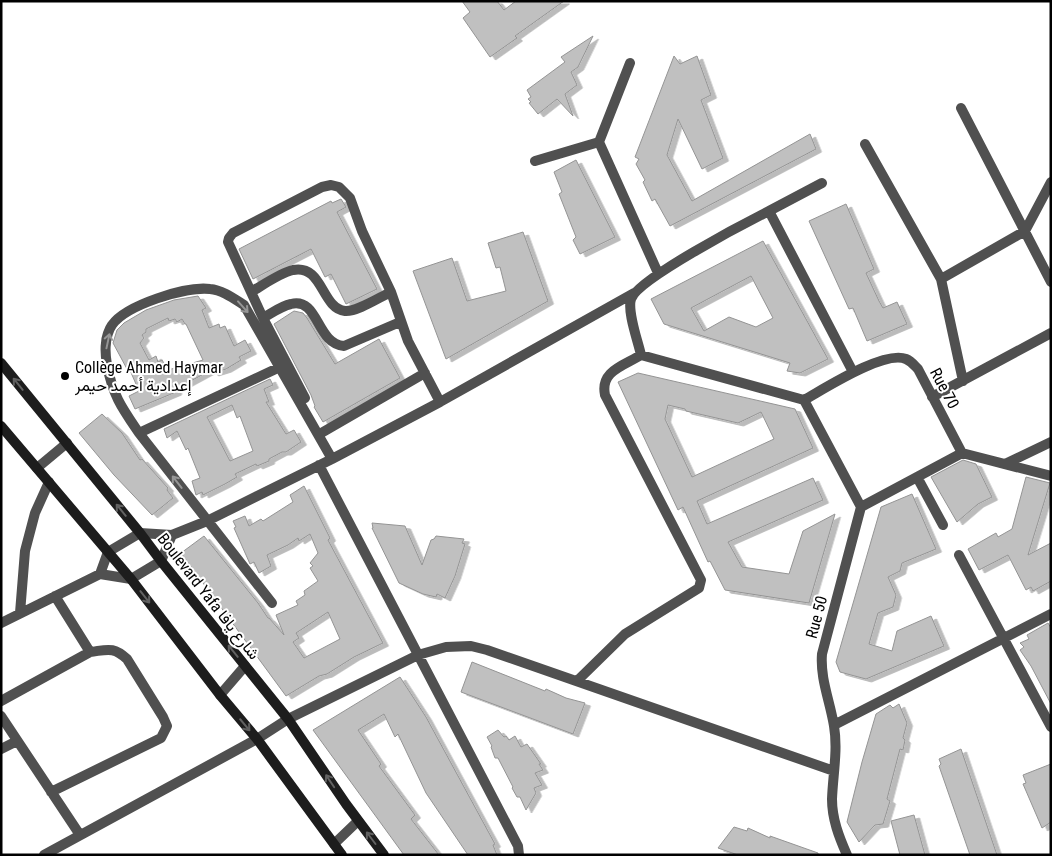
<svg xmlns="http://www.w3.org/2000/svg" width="1052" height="856" font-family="'Roboto Condensed',Vazirmatn,sans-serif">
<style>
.building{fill:#c0c0c0;stroke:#949494;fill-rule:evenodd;filter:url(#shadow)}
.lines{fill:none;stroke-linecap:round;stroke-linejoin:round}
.street{stroke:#505050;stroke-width:10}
.secondary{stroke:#1d1d1d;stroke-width:10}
.oneway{stroke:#969696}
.oneway2{stroke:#616161}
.poi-dot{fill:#000;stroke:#fff;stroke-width:2}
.labels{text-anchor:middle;stroke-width:4;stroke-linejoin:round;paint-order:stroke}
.poi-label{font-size:16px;fill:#000;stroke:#fff;text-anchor:start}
.street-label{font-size:16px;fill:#000;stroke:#fff}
</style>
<defs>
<filter id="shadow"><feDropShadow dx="5.5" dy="3" stdDeviation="0" flood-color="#0004"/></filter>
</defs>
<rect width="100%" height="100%" fill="#fff"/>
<path class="building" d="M462,1H497L504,10L516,1H564L515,36L517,38L490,57L463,18L470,12Z
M593,36L578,67L571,72L577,85L565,94L573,116L557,99L538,114L529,103L531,102L528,99L531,97L527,90L565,62L561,57Z
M674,56L680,64L697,56L711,95L701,100L723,158L702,169L678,119L667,155L692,201L810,134L816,149L670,226L655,199L652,201L643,182L645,180L636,164L639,159L635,157Z
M576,160L615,237L580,254L573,240L576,237L559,194L562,192L554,172Z
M341,199L346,207L337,212L377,289L346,304L331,274L325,277L311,249L253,279L239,249L331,201L332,203Z
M846,204L874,269L866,273L879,301L883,308L897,302L907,324L867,341L853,308L849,309L809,221Z
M523,232L548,301L446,359L413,271L452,258L467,301L506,291L500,267L496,268L488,243Z
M763,241L828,359L800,373L787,371L790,363L664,324L651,299ZM751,276L773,318L756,327L729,317L704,331L691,308Z
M198,296L206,308L202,310L209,328L219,324L220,328L225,326L234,346L245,340L251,351L239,357L241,360L226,369L213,373L211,370L176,389V392L135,409L129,396L139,391L129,368L127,369L113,343L117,330L124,323L146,310L174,300ZM168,318L169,321L175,319L177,322L182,319L185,324H186L203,360L168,370L162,360L158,362L156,356L149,360L140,343L144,338L142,335L146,332V329Z
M294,311L303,313L307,318L335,364L379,339L400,378L323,422L314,407L315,406L311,395L274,324Z
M638,373L795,409L813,448L697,501L707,524L813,478L823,500L728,542L742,567L789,574L803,531L835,514L809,603L725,590L710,561L708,562L683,507L678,510L618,382ZM668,405L685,409L686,411L738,423L761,412L774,439L692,477L665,419Z
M270,379L273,385L264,389L269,402H266L286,434L294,430L301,442L286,452H282L269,459V461L257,466L256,464L235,474L237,477L225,484L203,495L202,492L196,495L192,481L200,478L188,448L186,450L177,431L167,438L164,429ZM232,405L237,418L240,416L253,451L230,461L207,417Z
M102,414L122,433L140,460L142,459L168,488L167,490L173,498L152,515L114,475L79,433Z
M963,460L976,464L992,497L978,504L957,522L931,477Z
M1026,477L1050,483L1028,555L1051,543V581L1033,591L1031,587L1026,590L1008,555L979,570L968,549L996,533L998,537L1012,529Z
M304,486L330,538L328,540L383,643L354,657L327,674L319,676L286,696L181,553L204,536L258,603L268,618H269L284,635L276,615L298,605L296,601L305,595L304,591L318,581L310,568L313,566L310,563L318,553L310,534L299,541L298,538L288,545L267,555L271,566L259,573L254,562L250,564L234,528L236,527L233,521L245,516L249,526L261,519L263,521L293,502L290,495ZM328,612L340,639L304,658L293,642L299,638L296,633Z
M912,494L936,549L902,563L900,571L888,577L896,595L893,607L878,613L869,644L892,651L897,631L931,616L944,646L866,679L840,672L836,662L881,507Z
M372,523L405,526L422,565L431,540L434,539L436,536L464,539L462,543L465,544L455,576L445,598L437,594L436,597L423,594L399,583L372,528H373Z
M1048,623L1051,628V704L1031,666L1020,650L1024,647L1020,643L1029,639L1027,635Z
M472,662L545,691L546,689L566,698L585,703L573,734L461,692Z
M400,677L426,717L495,844L493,845L497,855H468L426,793L398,734L395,737L384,714L358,730L381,764L379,766L415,815L411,819L439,855H404L313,730Z
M899,704L907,723L903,738L905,740L903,750L900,749L887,799L890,801L883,824L875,825L859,842L847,822L862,762L876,714L890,705L893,708Z
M498,730L504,737L506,736L509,740L515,736L521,747L527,744L541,764H539L543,770L535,773L542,785L534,788L536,793L526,810L520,797H517L512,788L513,787L498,758H495L491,747L492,746L487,737Z
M961,749L997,855H970L939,766L941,764L939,759Z
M1051,764V822L1042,828L1023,784L1026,783L1023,775Z
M914,815L925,855H900L891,821Z
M734,827L747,831L748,828L770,838V836L818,853V855H738L718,848Z"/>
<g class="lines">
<path class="street" d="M961,108L1051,282
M599,142L630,63
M865,144L941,279L963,381
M535,161L599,142L658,273
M769,211L822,183
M941,279L1025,231L1051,182
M251,292C263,285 280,273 293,270C323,264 321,308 345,311C357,312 380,297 391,292
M263,318C272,313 281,306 291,304C319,297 316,344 344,346L400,322
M932,397L1051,333
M305,398L263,318L228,242L229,238L233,233L322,187L331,185L339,187L350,198L362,231L391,292L408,341L440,402
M804,400L641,355C638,341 627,312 631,299C638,279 745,223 769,211L853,372
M804,400L861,507L822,654C820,679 830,701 834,726C838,750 833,774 832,799C832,819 839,837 847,855
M804,400C824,389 884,350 906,359C911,361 915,366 918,369L962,453L1051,476
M323,432L425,373
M139,433L280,367
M1005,464L1051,442
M319,465L518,846L519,855
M37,468L67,443
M917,477L943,525
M861,507L962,453
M959,555L1051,727
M100,574L108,552L140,533L172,535L207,521L332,459L440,402L634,293
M272,603L139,433C122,408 113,396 107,365C106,359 105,350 106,343C106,338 109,329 112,325C126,305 186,286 210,289C222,290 233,298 244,305L332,459
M20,613L25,551L35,513L49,482
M1,623L100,574L131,579L161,561L172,535
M577,681L625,634L699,588L701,580L605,395C600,371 623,366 641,355
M220,695L245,666
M1,701L90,652L55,596
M1,716L80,835
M834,725L1051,614
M1,749L17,741
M51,792L161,738L167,726L163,717L127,659C113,646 107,650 90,652
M334,844L358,821
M44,855L257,739L288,719L418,655L446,647L471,646L487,650L834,771"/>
<path class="secondary" d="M1,363L140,533L161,561L288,719L346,804L384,855
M1,426L131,579L220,695L257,739L342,855"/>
</g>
<defs><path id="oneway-shaft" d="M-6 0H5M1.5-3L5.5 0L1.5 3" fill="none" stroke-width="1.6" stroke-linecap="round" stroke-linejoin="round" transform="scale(1.25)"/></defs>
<g class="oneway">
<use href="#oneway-shaft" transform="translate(243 307) rotate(48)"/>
<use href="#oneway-shaft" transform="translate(108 341) rotate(-78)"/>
<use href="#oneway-shaft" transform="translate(177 482) rotate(-128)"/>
</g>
<g class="oneway2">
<use href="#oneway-shaft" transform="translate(18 384) rotate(-129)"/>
<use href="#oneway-shaft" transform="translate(121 510) rotate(-129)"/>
<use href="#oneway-shaft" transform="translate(145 597) rotate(52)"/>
<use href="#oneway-shaft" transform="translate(233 651) rotate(-129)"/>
<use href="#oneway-shaft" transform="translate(245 725) rotate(50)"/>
<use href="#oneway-shaft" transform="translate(330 781) rotate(-124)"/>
<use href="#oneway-shaft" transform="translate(371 838) rotate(-127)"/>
</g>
<circle class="poi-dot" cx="65" cy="376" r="5"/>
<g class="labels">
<g class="poi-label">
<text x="75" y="373">Collège Ahmed Haymar<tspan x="75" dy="18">إعدادية أحمد حيمر</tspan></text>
</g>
<g class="street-label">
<text transform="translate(945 388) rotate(62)" y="6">Rue 70</text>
<text transform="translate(209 596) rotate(52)" y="6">Boulevard Yafa شارع يافا</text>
<text transform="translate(816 617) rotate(-75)" y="6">Rue 50</text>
</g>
</g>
<rect width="1052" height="856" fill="none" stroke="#000000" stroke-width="5"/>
</svg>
